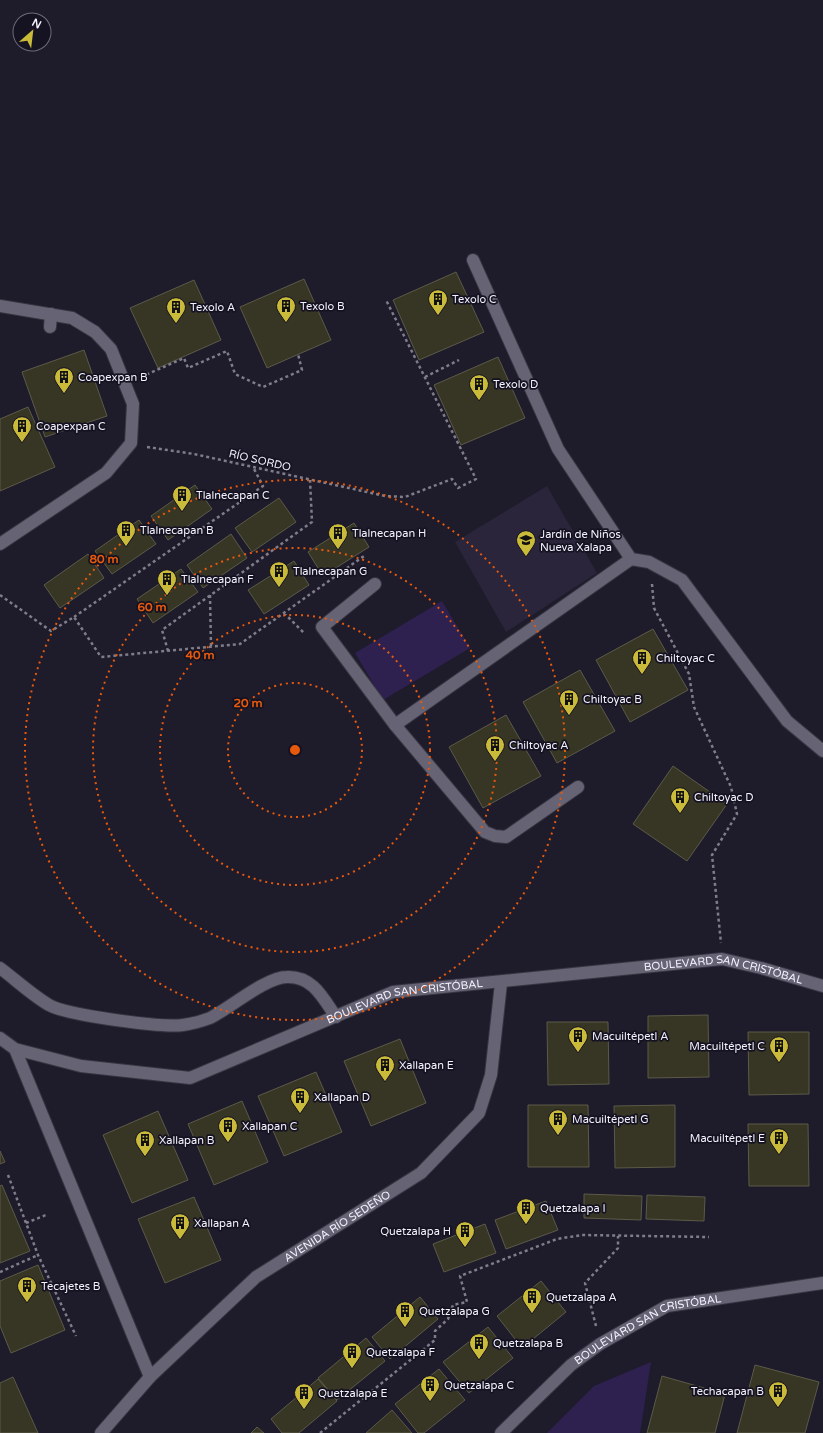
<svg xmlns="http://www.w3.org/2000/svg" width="823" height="1433" font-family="'Varela Round',sans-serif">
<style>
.built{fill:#2a253a}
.green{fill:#2e2150}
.building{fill:#373524;stroke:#5c5a48}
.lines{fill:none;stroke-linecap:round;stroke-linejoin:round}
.minor-casing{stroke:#383542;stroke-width:14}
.path{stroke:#807d8b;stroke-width:2.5;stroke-dasharray:3 3;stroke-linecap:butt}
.minor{stroke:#666375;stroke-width:12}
.ring{fill:none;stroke:#e8590c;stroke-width:2;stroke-dasharray:2 4}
.labels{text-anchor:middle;stroke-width:3.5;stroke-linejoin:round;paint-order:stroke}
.poi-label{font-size:11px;fill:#f4f2fd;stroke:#151221;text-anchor:start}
.street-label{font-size:11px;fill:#f4f2fd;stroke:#151221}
.centre{fill:#e8590c;stroke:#151221;stroke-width:2}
.ring-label{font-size:12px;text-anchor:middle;font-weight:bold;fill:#e8590c;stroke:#151221;stroke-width:3.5;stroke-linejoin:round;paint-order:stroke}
</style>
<rect width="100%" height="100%" fill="#1e1b2b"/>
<path class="built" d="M547,486L597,573L506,632L455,542Z"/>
<path class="green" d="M442,601L470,648L383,700L355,653Z
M651,1362L640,1433H547L594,1386Z"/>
<path class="building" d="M456,272L484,332L419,360L393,300Z
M304,279L331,340L267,368L240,307Z
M194,280L221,340L158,368L130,308Z
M84,350L107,416L45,437L22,372Z
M498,357L525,418L461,445L434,385Z
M28,407L55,467L0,491V419Z
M195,485L212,509L168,540L151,516Z
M279,498L296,522L252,552L235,528Z
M139,520L156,544L112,574L95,551Z
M354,523L369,547L323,576L308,552Z
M231,534L247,558L203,588L187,565Z
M88,554L104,578L60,608L44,585Z
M294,561L309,585L264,614L248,590Z
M181,569L198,592L153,623L137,599Z
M653,629L688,690L630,722L596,660Z
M580,670L615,731L557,763L523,702Z
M506,715L541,776L483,808L449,747Z
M673,766L727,804L687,861L633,824Z
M708,1015L709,1077L648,1078V1016Z
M547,1022H608L609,1084L548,1085Z
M748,1032H809V1094L749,1095Z
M400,1039L426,1103L371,1126L344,1061Z
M316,1072L342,1132L284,1156L258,1096Z
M242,1101L268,1162L214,1185L188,1124Z
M528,1105H588L589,1167H528Z
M675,1105V1167L615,1168L614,1106Z
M158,1111L188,1180L132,1203L103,1135Z
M748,1124H808L809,1186H749Z
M0,1151L5,1162L0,1164Z
M2,1185L30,1251L0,1263V1186Z
M584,1194L642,1196L641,1220L584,1218Z
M647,1195L705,1197L704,1221L646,1219Z
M194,1197L221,1260L165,1283L138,1219Z
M546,1201L558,1230L506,1249L495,1220Z
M485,1224L496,1253L444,1272L433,1244Z
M38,1265L65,1330L11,1353L0,1326V1281Z
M541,1281L566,1312L522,1348L497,1316Z
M420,1297L438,1319L390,1359L372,1337Z
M488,1327L513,1358L469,1393L443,1362Z
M366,1338L385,1361L337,1400L318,1378Z
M755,1365L819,1382L805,1433H737Z
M439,1369L465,1400L424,1433H418L395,1404Z
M662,1376L725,1394L715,1433H647Z
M13,1377L38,1433H0V1383Z
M318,1379L337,1401L299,1433H282L271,1419Z
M392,1410L412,1433H366Z
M257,1427L264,1433H251Z"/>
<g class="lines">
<defs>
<g id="minor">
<path d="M473,260L558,449L631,559L649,562L682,580L787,721L823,751"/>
<path d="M0,306L72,318L95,332L111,349L133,404L131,443L106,473L0,544"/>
<path d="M50,327L51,314"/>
<path d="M375,584L322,627L395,725L485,832L495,836L506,837L578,787"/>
<path d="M395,725L631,559"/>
<path d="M0,968C16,980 32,995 49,1005C67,1015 161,1028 183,1025C191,1024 202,1021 210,1018C230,1008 266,977 287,977C313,976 323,998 336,1017"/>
<path id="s1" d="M0,1038L15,1049L81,1066L190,1078L393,992L722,959L761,968L823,986"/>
<path d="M15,1049L150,1377"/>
<path id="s2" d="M101,1433L150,1377L256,1277L421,1173L479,1113L491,1075L501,983"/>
<path id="s3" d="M501,1433L571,1365L600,1344L667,1306L823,1283"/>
</g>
</defs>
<use href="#minor" class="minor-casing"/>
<path class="path" d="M141,377L184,358L188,368L227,351L235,374L263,387L302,370L298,354
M425,377L459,360
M147,447L194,454L385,496L405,497L452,479L458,488L476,479L386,300
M652,584L654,608L689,674L694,707L731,787L737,814L712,855L721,943
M0,595L51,631L74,617L101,657L240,644L364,556
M210,595L211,646
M284,613L305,634
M74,617L263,486L253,467
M168,651L162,630L312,522L310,480
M8,1175L38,1255L76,1336
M26,1223L46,1215
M0,1272L38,1255
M596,1326L585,1283L618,1248V1236
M320,1433L435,1340V1331L448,1319L453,1305L467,1302L460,1276L557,1239L582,1235L709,1237"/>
<use href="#minor" class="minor"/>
</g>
<g class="ring">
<circle cx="295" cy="750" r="67"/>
<circle cx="295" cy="750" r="135"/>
<circle cx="295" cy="750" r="202"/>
<circle cx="295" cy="750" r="270"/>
</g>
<defs>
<symbol id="building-pin" viewBox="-11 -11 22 30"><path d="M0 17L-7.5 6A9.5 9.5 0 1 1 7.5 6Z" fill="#caba3a" stroke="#151221"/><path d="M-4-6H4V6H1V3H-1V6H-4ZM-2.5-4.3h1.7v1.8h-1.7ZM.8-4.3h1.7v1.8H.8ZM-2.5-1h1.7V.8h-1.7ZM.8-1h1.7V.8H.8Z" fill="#111"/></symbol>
<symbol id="school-pin" viewBox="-11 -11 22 30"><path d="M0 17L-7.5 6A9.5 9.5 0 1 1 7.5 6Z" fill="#caba3a" stroke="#151221"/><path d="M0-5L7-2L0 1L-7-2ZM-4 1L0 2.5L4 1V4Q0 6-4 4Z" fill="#111"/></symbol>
</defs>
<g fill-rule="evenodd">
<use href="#building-pin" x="427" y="288" width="22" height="30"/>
<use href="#building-pin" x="275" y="295" width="22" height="30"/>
<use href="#building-pin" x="165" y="296" width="22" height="30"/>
<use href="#building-pin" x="53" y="366" width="22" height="30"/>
<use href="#building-pin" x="468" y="373" width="22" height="30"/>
<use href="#building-pin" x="11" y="415" width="22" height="30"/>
<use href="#building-pin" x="171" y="484" width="22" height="30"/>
<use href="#building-pin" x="115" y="519" width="22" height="30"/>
<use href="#building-pin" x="327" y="522" width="22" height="30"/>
<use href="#school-pin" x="515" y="529" width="22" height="30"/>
<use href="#building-pin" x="268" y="560" width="22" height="30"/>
<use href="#building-pin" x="156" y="568" width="22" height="30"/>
<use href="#building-pin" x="631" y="647" width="22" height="30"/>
<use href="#building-pin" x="558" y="688" width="22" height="30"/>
<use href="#building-pin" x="484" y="734" width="22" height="30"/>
<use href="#building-pin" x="669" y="786" width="22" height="30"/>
<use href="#building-pin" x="567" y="1025" width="22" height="30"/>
<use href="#building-pin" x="768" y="1035" width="22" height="30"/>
<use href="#building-pin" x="374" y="1054" width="22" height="30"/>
<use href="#building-pin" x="289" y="1086" width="22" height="30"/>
<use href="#building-pin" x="547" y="1108" width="22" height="30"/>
<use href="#building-pin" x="217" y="1115" width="22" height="30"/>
<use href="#building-pin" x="768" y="1127" width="22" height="30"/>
<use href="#building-pin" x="134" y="1129" width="22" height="30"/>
<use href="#building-pin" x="515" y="1197" width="22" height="30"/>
<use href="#building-pin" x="169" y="1212" width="22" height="30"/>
<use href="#building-pin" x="454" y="1220" width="22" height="30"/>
<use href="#building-pin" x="16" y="1275" width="22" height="30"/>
<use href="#building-pin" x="521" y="1286" width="22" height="30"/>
<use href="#building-pin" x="394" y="1300" width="22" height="30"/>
<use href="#building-pin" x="468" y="1332" width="22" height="30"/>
<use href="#building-pin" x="341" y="1341" width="22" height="30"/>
<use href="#building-pin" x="419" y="1374" width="22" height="30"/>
<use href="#building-pin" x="767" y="1380" width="22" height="30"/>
<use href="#building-pin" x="293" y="1382" width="22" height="30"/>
</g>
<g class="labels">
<g class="poi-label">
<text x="452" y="303">Texolo C</text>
<text x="300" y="310">Texolo B</text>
<text x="190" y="311">Texolo A</text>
<text x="78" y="381">Coapexpan B</text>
<text x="493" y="388">Texolo D</text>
<text x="36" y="430">Coapexpan C</text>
<text x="196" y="499">Tlalnecapan C</text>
<text x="140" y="534">Tlalnecapan B</text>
<text x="352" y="537">Tlalnecapan H</text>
<text x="540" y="538">Jardín de Niños<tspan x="540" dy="13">Nueva Xalapa</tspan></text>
<text x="293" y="575">Tlalnecapan G</text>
<text x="181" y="583">Tlalnecapan F</text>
<text x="656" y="662">Chiltoyac C</text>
<text x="583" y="703">Chiltoyac B</text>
<text x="509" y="749">Chiltoyac A</text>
<text x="694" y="801">Chiltoyac D</text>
<text x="592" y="1040">Macuiltépetl A</text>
<text x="765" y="1050" text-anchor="end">Macuiltépetl C</text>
<text x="399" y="1069">Xallapan E</text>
<text x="314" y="1101">Xallapan D</text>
<text x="572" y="1123">Macuiltépetl G</text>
<text x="242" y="1130">Xallapan C</text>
<text x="765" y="1142" text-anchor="end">Macuiltépetl E</text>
<text x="159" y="1144">Xallapan B</text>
<text x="540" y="1212">Quetzalapa I</text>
<text x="194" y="1227">Xallapan A</text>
<text x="451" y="1235" text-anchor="end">Quetzalapa H</text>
<text x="41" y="1290">Tecajetes B</text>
<text x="546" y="1301">Quetzalapa A</text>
<text x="419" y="1315">Quetzalapa G</text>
<text x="493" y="1347">Quetzalapa B</text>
<text x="366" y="1356">Quetzalapa F</text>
<text x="444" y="1389">Quetzalapa C</text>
<text x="764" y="1395" text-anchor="end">Techacapan B</text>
<text x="318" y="1397">Quetzalapa E</text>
</g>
<g class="street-label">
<text transform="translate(260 460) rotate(13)" y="4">RÍO SORDO</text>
<text dy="4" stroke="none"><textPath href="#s1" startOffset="750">BOULEVARD SAN CRISTÓBAL</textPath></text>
<text dy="4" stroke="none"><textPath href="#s1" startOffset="426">BOULEVARD SAN CRISTÓBAL</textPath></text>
<text dy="4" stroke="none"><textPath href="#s2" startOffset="316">AVENIDA RÍO SEDEÑO</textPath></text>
<text dy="4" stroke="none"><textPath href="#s3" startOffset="184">BOULEVARD SAN CRISTÓBAL</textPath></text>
</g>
</g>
<circle cx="295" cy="750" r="6" class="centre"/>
<g class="ring-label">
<text x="104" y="563">80 m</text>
<text x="152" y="611">60 m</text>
<text x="200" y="659">40 m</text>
<text x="248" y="707">20 m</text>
</g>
<g transform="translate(32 32) rotate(28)"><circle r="19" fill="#151221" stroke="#6e6c79"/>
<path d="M0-3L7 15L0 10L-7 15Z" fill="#caba3a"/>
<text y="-6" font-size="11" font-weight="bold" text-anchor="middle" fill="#f4f2fd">N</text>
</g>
</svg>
